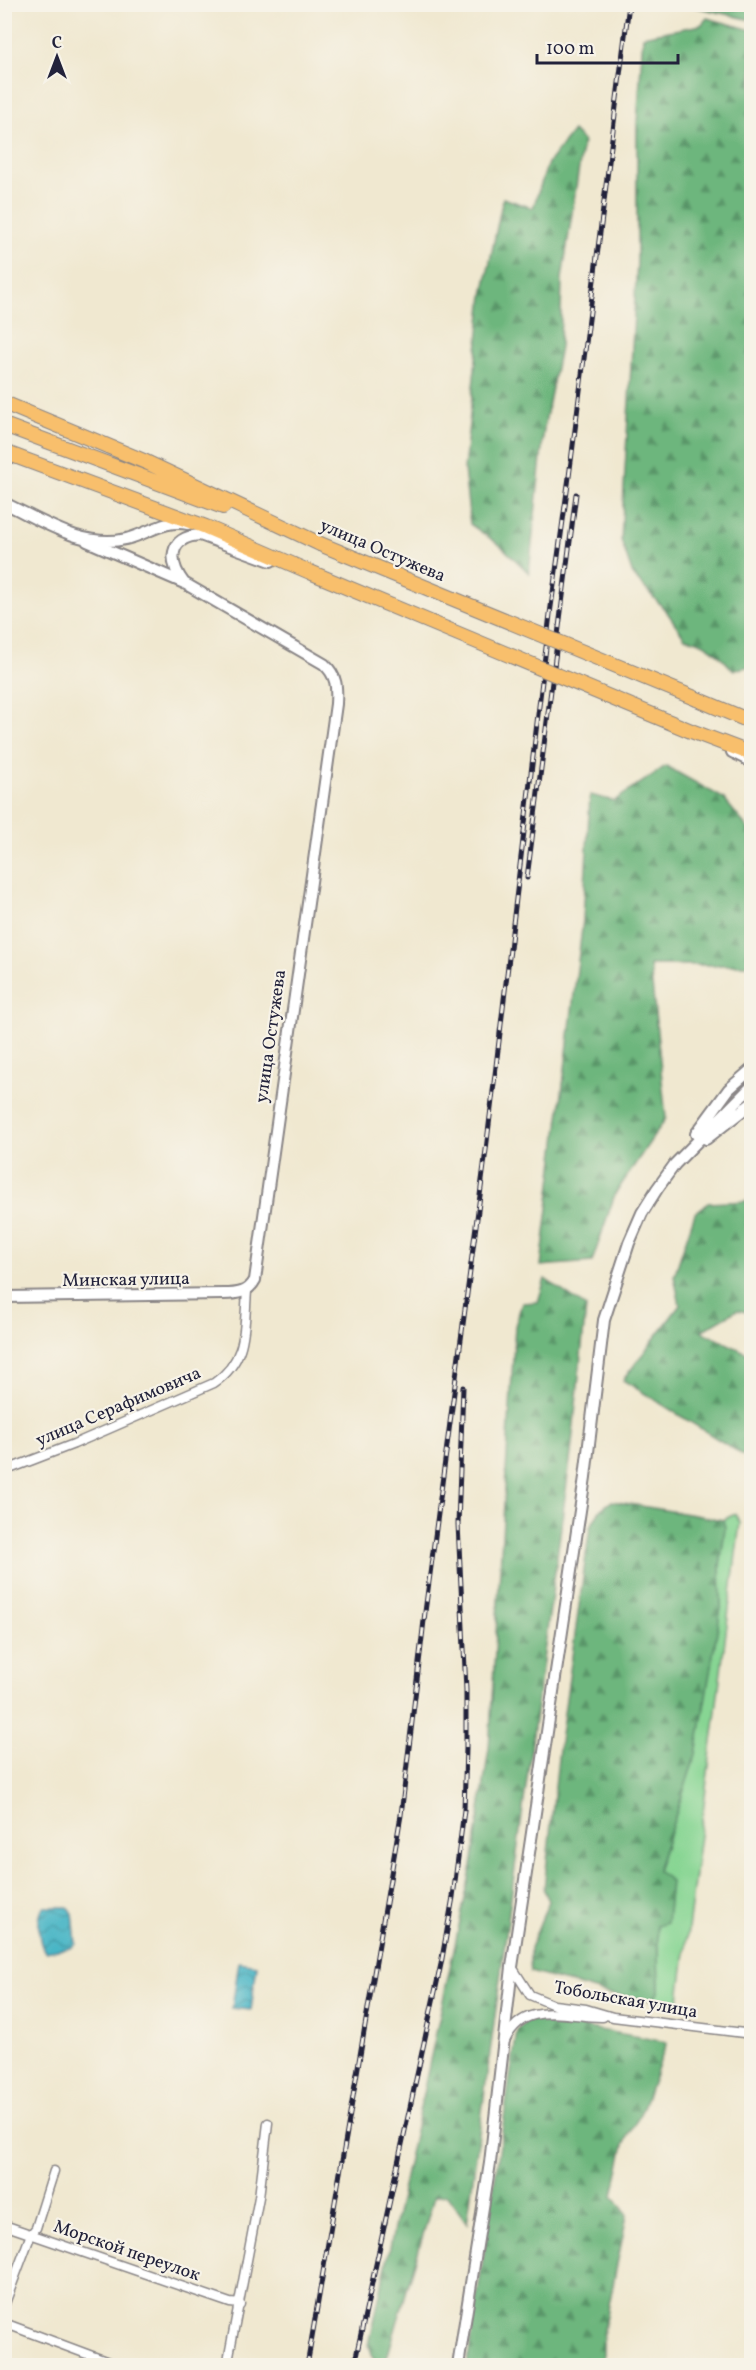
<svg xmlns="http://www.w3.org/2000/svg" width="756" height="2370" font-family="Vollkorn,serif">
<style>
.green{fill:#87d593;stroke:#547c67;stroke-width:1.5}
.forest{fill:url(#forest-firs);stroke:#486c5c;stroke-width:1.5}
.water{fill:url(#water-waves);stroke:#366c80;stroke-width:1.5}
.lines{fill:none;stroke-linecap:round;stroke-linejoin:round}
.minor-casing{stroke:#898586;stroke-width:11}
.tertiary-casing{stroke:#898586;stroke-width:14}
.primary-casing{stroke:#898586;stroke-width:16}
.minor{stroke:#fff;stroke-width:8}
.tertiary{stroke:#fff;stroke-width:10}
.primary{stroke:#f8bf6c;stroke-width:14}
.rail-casing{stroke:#22223b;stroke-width:5}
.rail{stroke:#f7f3e8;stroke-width:3;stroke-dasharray:9;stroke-linecap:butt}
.primary-bridge-casing{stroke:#898586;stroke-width:16;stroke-linecap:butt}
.primary-bridge{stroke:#f8bf6c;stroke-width:14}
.labels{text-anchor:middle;stroke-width:4.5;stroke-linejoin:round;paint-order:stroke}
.street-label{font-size:18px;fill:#22223b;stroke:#f7f3e8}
</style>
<defs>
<pattern id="forest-firs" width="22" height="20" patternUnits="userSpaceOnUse" patternTransform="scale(1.5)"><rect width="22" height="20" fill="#6db67d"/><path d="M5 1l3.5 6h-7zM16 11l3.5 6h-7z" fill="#599468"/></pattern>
<pattern id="water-waves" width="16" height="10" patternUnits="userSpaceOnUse" patternTransform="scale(1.5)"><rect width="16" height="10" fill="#4ab6c6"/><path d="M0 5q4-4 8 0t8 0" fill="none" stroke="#3d94a2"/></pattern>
</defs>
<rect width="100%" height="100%" fill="#f7f3e8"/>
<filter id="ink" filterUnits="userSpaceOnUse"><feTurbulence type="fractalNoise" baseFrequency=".0167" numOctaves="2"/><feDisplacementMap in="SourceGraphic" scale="12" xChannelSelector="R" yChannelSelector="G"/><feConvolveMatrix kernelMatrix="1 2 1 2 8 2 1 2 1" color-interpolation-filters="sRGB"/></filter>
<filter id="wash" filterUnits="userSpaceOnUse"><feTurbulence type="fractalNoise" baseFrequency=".008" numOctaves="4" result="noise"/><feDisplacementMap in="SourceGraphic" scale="24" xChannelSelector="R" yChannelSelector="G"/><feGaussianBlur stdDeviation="1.35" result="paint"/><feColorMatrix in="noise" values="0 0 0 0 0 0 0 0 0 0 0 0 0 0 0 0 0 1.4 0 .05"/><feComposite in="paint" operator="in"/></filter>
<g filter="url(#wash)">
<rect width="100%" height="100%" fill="#f0e8d0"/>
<path class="green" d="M735,1514L740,1523L678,2007L652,2000L659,1991L656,1871L667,1842L721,1608L720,1565L725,1528L723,1520Z"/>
<path class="forest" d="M687,5H751V20Z
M707,18L752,30V666L733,670C720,655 706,640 685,638L667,612L633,575L621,540L637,262V124L643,36L701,25Z
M573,131L583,141L562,279L560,347L544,428L529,573L501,546L470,524L464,469L483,295L503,198L533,208L548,163Z
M666,766L723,798L751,832V965H650L666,1118L615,1194L592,1262L541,1266L583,920L590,795L614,801Z
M748,1201L752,1211L751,1313L737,1310L701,1331L751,1355V1460L623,1380L680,1305L674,1276L695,1213L708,1203Z
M545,1279L586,1307L571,1453L467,2223L447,2195L434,2197L387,2358L381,2365H376L369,2345L472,1865L489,1748L515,1326L522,1303L538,1302Z
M612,1501L723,1520L725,1528L720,1565L721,1608L696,1754L657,1871L671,1881L667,1923L657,1926L659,1991L652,2000L609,1994L530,1972V1948L549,1901L544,1890L559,1749L590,1527L601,1509Z
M533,2018L667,2042L643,2108L624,2144L613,2195L627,2215L603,2335V2365L467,2366L517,2031L526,2021Z"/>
<path class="water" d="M44,1907H67L73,1913L76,1944L70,1948L45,1952C38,1942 36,1917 44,1907Z
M239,1962L257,1965L251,2010L232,2008Z"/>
</g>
<g filter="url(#ink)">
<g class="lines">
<defs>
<path id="minor" d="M4,1471L74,1444L214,1383C248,1360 244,1328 247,1291
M512,1967L530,1995L554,2005L586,2009L613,2017L752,2034
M505,2041C524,1998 567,2018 603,2017
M4,2225L230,2303L240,2304
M4,2306L31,2234L36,2228L54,2171
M4,2323L119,2366
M227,2366L259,2197L268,2123"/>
<path id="tertiary" d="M4,503C43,521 83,549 126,539C148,534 164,519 188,524
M184,583C168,562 168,537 200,535L271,561
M732,752L752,762
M696,1134L729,1089L752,1069
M706,1139L752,1103
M4,1297L223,1294C237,1294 248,1293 255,1280L336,704C337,687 337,676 324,664L184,583L87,541
M458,2366L490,2163L512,1967L585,1477L604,1320L629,1243L642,1213L657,1189L675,1164L752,1086"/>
<path id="primary" d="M4,403L146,462L320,544
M4,425L223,507
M4,452L206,527L310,572
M697,699L752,722
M691,731L752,754"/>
</defs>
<use href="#minor" class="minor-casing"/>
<use href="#tertiary" class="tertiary-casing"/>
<use href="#primary" class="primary-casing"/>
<use href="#minor" class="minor"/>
<use href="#tertiary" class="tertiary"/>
<use href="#primary" class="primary"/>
<defs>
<path id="rail" d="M527,878L576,494
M307,2366L401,1815L425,1612L486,1150L550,614L569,477L629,4
M354,2366L441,1964L453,1897L464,1810L466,1748V1690L458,1524L463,1387"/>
</defs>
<use href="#rail" class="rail-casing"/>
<use href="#rail" class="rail"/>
<defs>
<path id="primary-bridge" d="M320,544L697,699
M310,572L691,731"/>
</defs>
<use href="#primary-bridge" class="primary-bridge-casing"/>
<use href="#primary-bridge" class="primary-bridge"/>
</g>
</g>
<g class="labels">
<g class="street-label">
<text transform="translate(383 550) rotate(23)" y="6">улица Остужева</text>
<text transform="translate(270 1036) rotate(-82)" y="6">улица Остужева</text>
<text transform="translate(126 1279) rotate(-1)" y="6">Минская улица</text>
<text transform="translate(118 1406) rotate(-23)" y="6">улица Серафимовича</text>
<text transform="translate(626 1999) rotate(10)" y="6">Тобольская улица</text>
<text transform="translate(127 2250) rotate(19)" y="6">Морской переулок</text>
</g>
</g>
<rect width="756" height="2370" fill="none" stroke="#f7f3e8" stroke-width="24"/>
<g transform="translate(57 57)" stroke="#f7f3e8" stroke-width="4.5" paint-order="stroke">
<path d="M0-4.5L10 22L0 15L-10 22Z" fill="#22223b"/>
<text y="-9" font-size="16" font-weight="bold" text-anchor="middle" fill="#22223b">С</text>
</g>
<path d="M537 54v9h141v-9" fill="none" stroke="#22223b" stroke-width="3"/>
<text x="546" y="54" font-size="18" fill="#22223b" stroke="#f7f3e8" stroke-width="4.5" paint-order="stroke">100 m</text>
</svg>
